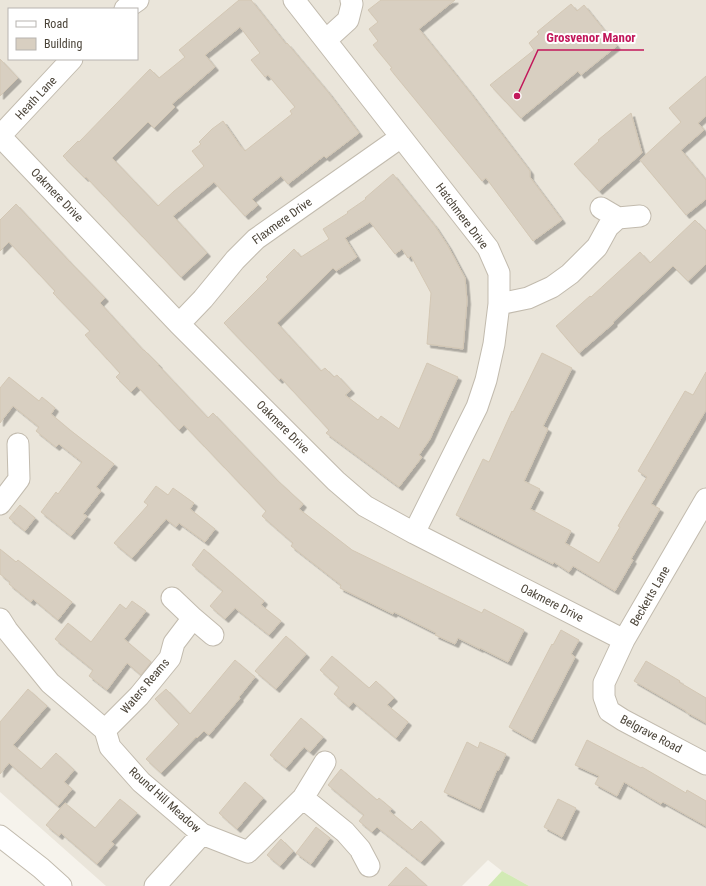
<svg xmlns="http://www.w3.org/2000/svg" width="706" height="886" font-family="'Roboto Condensed',sans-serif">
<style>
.residential{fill:#eae5da;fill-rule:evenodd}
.green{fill:#d2eab5}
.building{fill:#d8cfc1;stroke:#d3c7b4;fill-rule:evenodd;filter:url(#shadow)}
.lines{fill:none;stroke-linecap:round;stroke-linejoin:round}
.minor-casing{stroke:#c2bbae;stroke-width:23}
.minor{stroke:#fff;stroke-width:21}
.labels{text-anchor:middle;stroke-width:4;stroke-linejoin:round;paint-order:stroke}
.street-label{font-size:12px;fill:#4b4439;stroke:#fff}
.leader{fill:none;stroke:#c2185b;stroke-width:1.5}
.callout-dot{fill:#c2185b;stroke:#fff;stroke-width:1.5}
.callout-label{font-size:13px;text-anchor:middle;font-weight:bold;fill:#c2185b;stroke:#fff;stroke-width:4;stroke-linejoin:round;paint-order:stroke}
</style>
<defs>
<filter id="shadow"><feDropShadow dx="3.5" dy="3.5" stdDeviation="0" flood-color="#0004"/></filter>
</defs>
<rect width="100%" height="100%" fill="#f6f3ec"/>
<path class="residential" d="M0,0H706V886H529L502,871L488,860L462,886H106L0,792ZM9,9H137V59H9Z"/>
<path class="green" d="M502,871L529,886H488Z"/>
<path class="building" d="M239,0H251L286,44L287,43L302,61L328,92L359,133L326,158L324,156L288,184L281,176L252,199L258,205L245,216L214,182L173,216L207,253L181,277L86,177L85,178L63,156L78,141L79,142L150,69L159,78L185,57L179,50ZM240,27L260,53L251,60L265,77L268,75L295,107L290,111L292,114L245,151L242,147H241L223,121L212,129L199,142L201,144L192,151L204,166L173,192L158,206L112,158L148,122L154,128L175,107L172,104L215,67L205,55Z
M381,0H455L419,29L469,91L530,171V177L562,220L533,241L486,178L482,181L390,69L392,68L373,45L378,41L369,29L378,22L368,10Z
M571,4L577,11L584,5L617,46L581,75L578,71L521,118L490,85L534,50L529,43L539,34L537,32Z
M0,59L18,78L0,96Z
M706,76V116L698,123L704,130L681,150L706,180V199L686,215L640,160L681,122L669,108Z
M631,113L642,153L599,191L574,164L599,141L598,140Z
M393,174L435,226L448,246L465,278L467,301L463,349L427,344L431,293L411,256L408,258L402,249L395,254L370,222L345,238L357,257L336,271L333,268L277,323L321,371L325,368L334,377L337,375L351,390L345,395L378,420L381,416L399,429L427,363L458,377L430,439L419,455L422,457L399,487L326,433L329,430L281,378L279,380L224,323L268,279L266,277L294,249L301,257L329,239L323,229L348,213L347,212L366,199L365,198Z
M16,204L69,261L105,298L100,303L143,350H144L159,365H158L208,418L213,413L277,480L303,504L299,509L352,550L482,613L484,609L524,630L508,662L480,648V649L458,638L455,644L435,635L436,633L394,612L393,614L340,588L341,585L291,546L293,543L262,516L266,511L184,425L179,430L137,386L131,392L116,377L120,373L85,335L90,331L53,293L55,291L9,242L0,251V220Z
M695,220L706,231V264L688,281L673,266L613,322L614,323L579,353L556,326L590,296L591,297L640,252L650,263Z
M542,353L572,368L543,426L548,429L524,481L540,489L530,509L571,531L565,543L599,563L620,527L618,526L647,477L638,471L685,391L693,395L706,372V410L651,504L660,509L631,559L633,560L615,591L573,566L569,572L554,562L553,564L456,515L483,459L489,462L512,411L513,412Z
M9,377L39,401L42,397L55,408L51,414L70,430L114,464L96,487L101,491L83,514L87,516L71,536L41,512L56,492L58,494L82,462L59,444L56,447L36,431L39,427L13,406L0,423V388Z
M156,486L168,495L173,488L194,503L190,509L215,529L205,542L179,523L176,527L166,519L132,558L114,543L148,505L144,502Z
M20,505L35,518L25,531L9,518Z
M0,549L16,562L18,560L72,602L58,620L33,599L31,602L9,584L10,582L0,574Z
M204,549L264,601L261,605L281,621L269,635L235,608L225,619L210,606L223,591L192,565Z
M132,601L146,611L124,639L151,662L141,675L127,663L107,690L89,676L93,670L55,639L68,623L91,642L120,604L126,609Z
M561,630L579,640L571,654L575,657L532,740L509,727L552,644L553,645Z
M286,636L306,654L276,689L255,671Z
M332,656L369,688L376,681L394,698L387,705L408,722L396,738L353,702L349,707L334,694L339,687L320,670Z
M235,660L255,677L239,697L240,698L209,735L204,731L197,738L196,737L161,773L146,759L179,724L155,699L166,689L190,714Z
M646,661L680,681L679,682L706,698V723L686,712V711L634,681Z
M28,689L47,706L13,745L41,769L56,753L74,770L64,782L72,789L58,806L9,763L0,774V722Z
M301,718L323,737L310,752L304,747L286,768L270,755Z
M587,740L641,768L642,767L686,793L687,790L706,801V826L663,802L661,804L624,782L617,796L595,784L599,776L575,765Z
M467,742L478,748L480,742L506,754L498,771L497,770L480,809L444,792Z
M341,769L377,800L379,798L392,809L389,811L412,830L421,821L441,840L421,862L377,827L372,832L359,821L364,815L328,785Z
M245,782L263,798L237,829L219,813Z
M120,799L137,813L111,842L114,844L97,864L61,833L59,836L46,825L65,803L95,828Z
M558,799L576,808L562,837L544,827Z
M316,827L330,838L311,864L296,853Z
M281,839L293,851L280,866L267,855Z
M406,867L427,886H388Z"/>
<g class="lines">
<defs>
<path id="minor" d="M294,0L488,248L499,273V304L494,344L486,380L477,407L414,533
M125,9L138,0
M326,40L348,20L352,4L351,0
M0,136L179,324L336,481L365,506L414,533L624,640
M0,136L72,59
M601,208L618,218
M499,304L528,298L552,287L570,274L597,247L608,227L618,218L640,216
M179,324L203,299L235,260L256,239L401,137
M706,499L624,640L604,683V697L609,711L623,720L706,764
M0,504L19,479L18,444
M193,618L213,635
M0,619L7,630L50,683L105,730L110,747L141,782L202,834L248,852L303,798L345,832L360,849L369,866
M105,730L139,696L170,658L174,643L193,618L172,598
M303,798L325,762
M0,836L41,868L61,886
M155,886L202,834"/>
</defs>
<use href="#minor" class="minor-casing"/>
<use href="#minor" class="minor"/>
</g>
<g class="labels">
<g class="street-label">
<text transform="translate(36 98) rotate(-47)" y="4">Heath Lane</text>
<text transform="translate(57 195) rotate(46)" y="4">Oakmere Drive</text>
<text transform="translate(462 216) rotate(53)" y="4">Hatchmere Drive</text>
<text transform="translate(282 221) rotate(-36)" y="4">Flaxmere Drive</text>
<text transform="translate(283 427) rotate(45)" y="4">Oakmere Drive</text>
<text transform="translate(650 596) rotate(-60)" y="4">Becketts Lane</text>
<text transform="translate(552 603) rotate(27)" y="4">Oakmere Drive</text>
<text transform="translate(145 686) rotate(-50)" y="4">Waters Reams</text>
<text transform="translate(651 734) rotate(28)" y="4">Belgrave Road</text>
<text transform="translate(165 800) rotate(42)" y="4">Round Hill Meadow</text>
</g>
</g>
<path class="leader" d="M517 96L538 50H644"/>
<circle class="callout-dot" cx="517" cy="96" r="4"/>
<g class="callout-label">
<text x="591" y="42">Grosvenor Manor</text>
</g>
<rect x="8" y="8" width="130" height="52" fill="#ffffff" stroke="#b7b4b0"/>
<rect x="16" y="21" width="20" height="6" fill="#ffffff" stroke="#b7b4b0"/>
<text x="44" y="28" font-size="12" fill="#4b4439">Road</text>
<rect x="16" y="38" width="20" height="12" fill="#d8cfc1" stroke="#b7b4b0"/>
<text x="44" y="48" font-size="12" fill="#4b4439">Building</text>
</svg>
